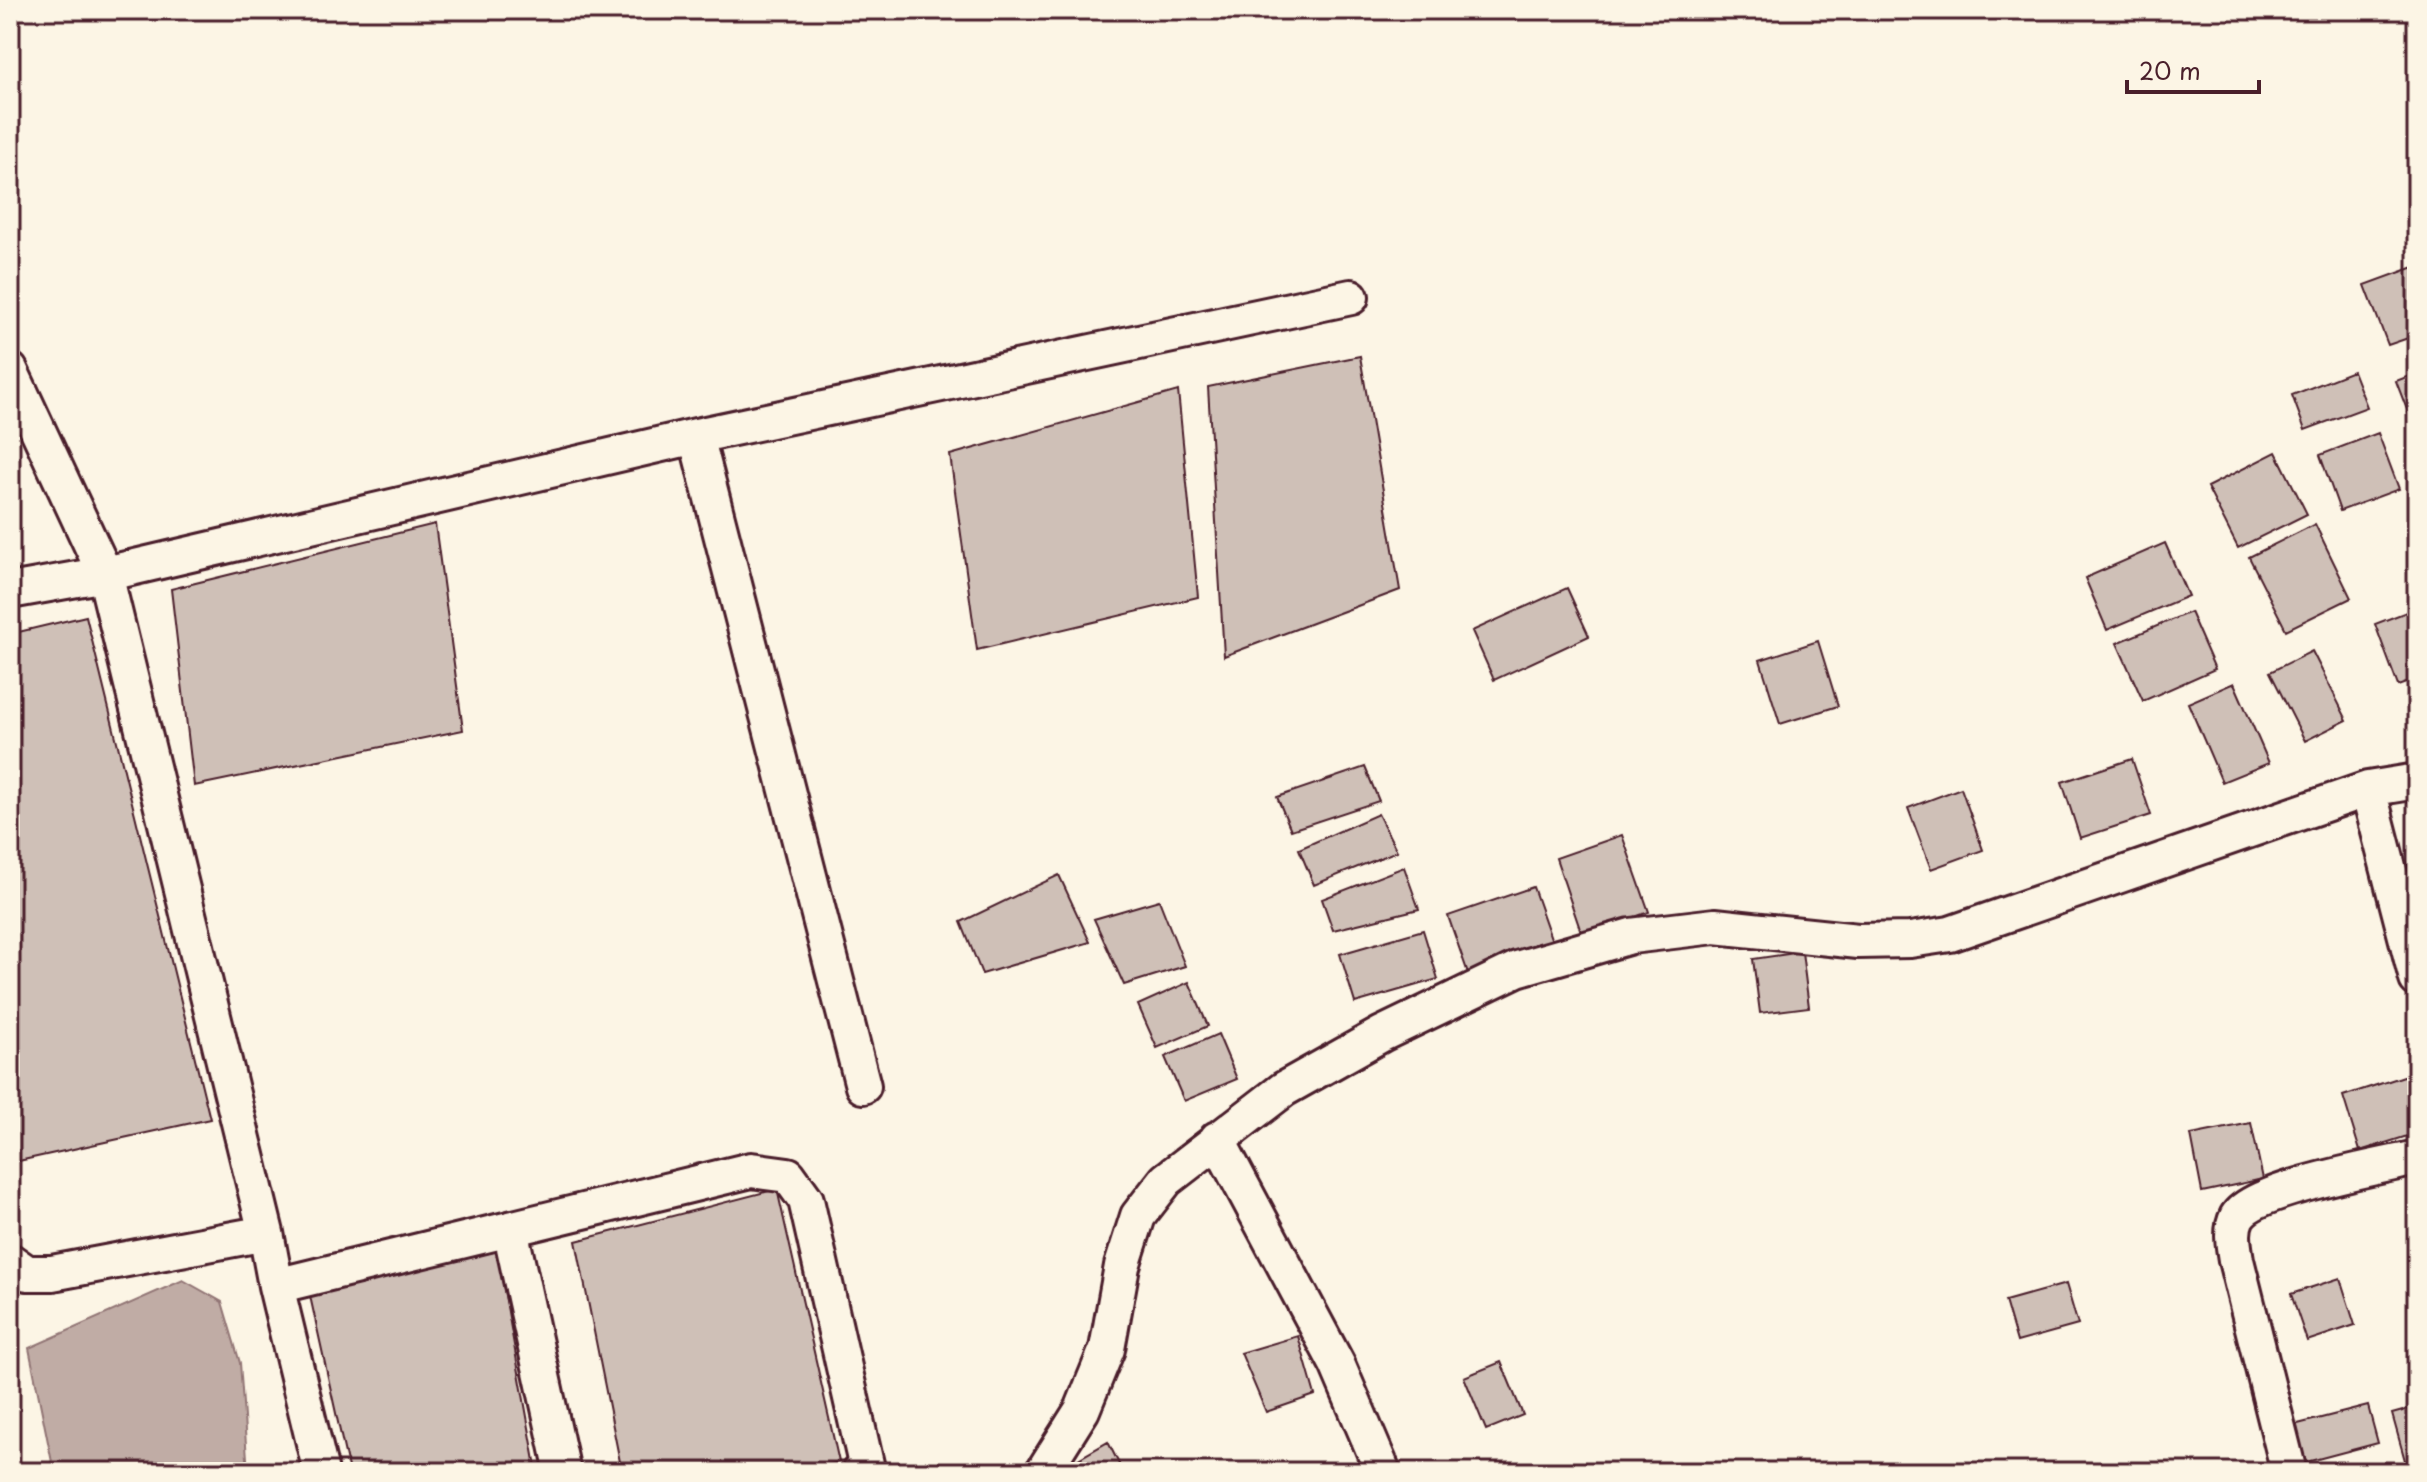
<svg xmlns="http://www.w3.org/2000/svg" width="2427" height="1482" font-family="'Playpen Sans',sans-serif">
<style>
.water{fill:#c0aca5;stroke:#917474;stroke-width:2}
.building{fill:#cfc0b7;stroke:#4a1f2b;stroke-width:2}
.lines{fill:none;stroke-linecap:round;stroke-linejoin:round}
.minor-casing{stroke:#4a1f2b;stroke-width:40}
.minor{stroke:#fcf5e5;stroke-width:34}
</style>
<rect width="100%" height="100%" fill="#fcf5e5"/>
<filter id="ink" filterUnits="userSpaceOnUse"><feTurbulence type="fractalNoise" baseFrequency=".0125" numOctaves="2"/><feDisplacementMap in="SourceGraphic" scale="16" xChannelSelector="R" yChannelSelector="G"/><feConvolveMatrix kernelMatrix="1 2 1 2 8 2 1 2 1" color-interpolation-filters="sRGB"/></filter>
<g filter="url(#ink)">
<path class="water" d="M183,1280L222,1302L240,1363L248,1472H54L29,1348Z"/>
<path class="building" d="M2417,266V335L2388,345L2365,285Z
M1360,356L1400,590L1224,656L1208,387Z
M2353,371L2367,407L2305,430L2292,395Z
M2417,373V432L2416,433L2396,381Z
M1178,391L1198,597L977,650L950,455Z
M2378,433L2399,489L2340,511L2320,455Z
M2276,452L2307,514L2238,548L2207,487Z
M435,524L463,730L194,786L171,589Z
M2315,524L2351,598L2286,630L2249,557Z
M2165,543L2188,596L2107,630L2085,578Z
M1567,588L1589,636L1494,680L1472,631Z
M2417,608V679L2398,686L2375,624Z
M2190,612L2215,669L2143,701L2117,643Z
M86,616L210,1119L14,1162L10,1143V634Z
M1818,641L1838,706L1780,724L1760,660Z
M2312,651L2347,720L2305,741L2270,672Z
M2234,683L2269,763L2222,782L2188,703Z
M2132,759L2151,815L2080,838L2062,782Z
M1365,767L1379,801L1291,830L1277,797Z
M1961,788L1983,850L1931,869L1908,808Z
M1378,814L1397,851L1314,885L1299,849Z
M1622,835L1649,912L1582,935L1556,858Z
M1404,867L1419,909L1333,930L1322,899Z
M1059,875L1090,942L982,974L961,922Z
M1533,887L1554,947L1469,976L1448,916Z
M1159,900L1185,966L1124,985L1094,919Z
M1423,930L1438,979L1355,1003L1340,954Z
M1802,952L1809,1007L1760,1013L1753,959Z
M1189,982L1208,1026L1157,1048L1138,1005Z
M1218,1034L1237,1079L1184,1101L1165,1057Z
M2410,1074L2417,1096V1133L2360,1151L2343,1096Z
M2251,1123L2263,1179L2202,1192L2191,1135Z
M777,1189L839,1462L794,1472H622L576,1241Z
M497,1251L537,1472H349L310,1296Z
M2340,1278L2355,1325L2307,1341L2291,1294Z
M2066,1284L2078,1325L2017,1342L2005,1301Z
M1298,1336L1315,1395L1266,1412L1241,1353Z
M1501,1362L1523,1415L1486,1430L1464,1377Z
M2368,1406L2378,1443L2295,1465L2286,1427Z
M2417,1407V1461L2406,1464L2392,1414Z
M1108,1442L1123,1472H1062L1061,1469Z"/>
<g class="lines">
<defs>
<path id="minor" d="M10,370L105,574L10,591
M696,436L863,1086
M2368,789L2417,979
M1217,1139L1337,1364L1383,1472
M510,1229L563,1472
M266,1233L105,574L696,436L1351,297
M10,1261L27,1273H52L266,1233L276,1286L321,1472
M276,1286L751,1170L788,1175L806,1200L866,1464L859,1472
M1043,1472L1082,1410L1107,1349L1122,1266L1138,1216L1166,1180L1284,1089L1382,1034L1517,969L1631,936L1715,926L1858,941L1910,940L1950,934L2368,789L2417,781
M2289,1472L2236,1260C2234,1246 2230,1231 2237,1217C2253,1189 2382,1166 2417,1158"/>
</defs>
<use href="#minor" class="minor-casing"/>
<use href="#minor" class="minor"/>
</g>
</g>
<rect width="2427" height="1482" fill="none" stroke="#fcf5e5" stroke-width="40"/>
<rect x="20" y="20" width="2387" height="1442" fill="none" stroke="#4a1f2b" stroke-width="3" filter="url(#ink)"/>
<path d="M2127 80v12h132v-12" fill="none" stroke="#4a1f2b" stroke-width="4"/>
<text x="2139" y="80" font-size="24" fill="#4a1f2b" stroke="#fcf5e5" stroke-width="6" paint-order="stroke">20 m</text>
</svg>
